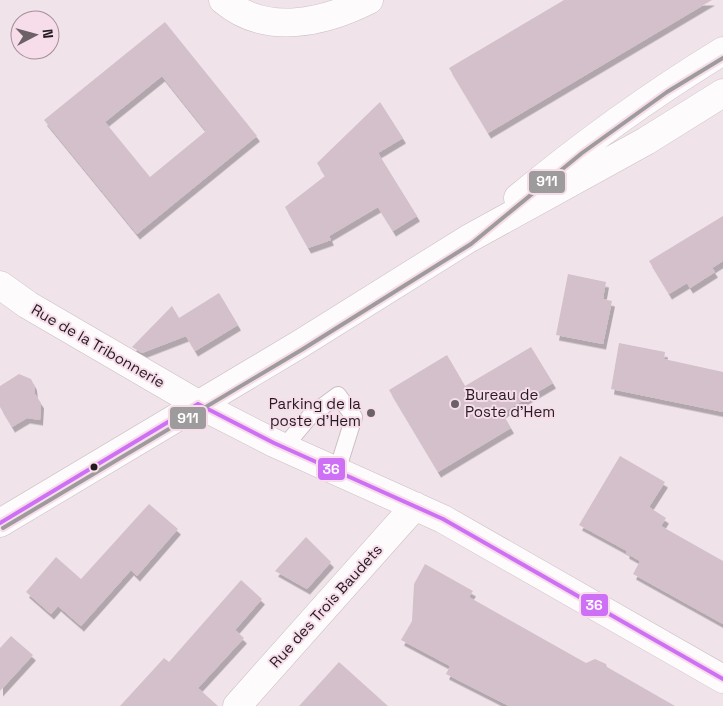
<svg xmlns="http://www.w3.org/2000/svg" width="723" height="706" font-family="'Space Grotesk',sans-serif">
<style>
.building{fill:#d3c0ca;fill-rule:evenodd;filter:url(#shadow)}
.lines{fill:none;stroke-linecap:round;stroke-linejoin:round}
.service-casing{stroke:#cabfc4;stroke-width:18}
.minor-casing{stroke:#cabfc4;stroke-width:29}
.tertiary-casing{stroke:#cabfc4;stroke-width:29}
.service{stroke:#fdfbfc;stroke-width:16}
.minor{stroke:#fdfbfc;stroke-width:28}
.tertiary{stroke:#fdfbfc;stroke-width:28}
.bus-1-casing{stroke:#f7ddea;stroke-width:8}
.bus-2-casing{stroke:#f7ddea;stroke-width:8}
.bus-1{stroke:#ce70f6;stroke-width:4}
.bus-2{stroke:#9e9b9c;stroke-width:4}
.poi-dot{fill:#6c6167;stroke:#f7ddea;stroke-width:2}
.bus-dot{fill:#241b20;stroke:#f7ddea;stroke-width:2}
.labels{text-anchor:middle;stroke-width:4;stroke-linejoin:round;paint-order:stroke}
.street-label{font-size:15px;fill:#241b20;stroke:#f7ddea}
.poi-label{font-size:15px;fill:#241b20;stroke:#f7ddea;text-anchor:start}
.line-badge{stroke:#f7ddea;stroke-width:2}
.badge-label{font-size:14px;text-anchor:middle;font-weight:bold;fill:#fff}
</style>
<defs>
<filter id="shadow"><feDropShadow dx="3" dy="5.5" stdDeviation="0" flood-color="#0004"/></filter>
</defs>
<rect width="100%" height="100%" fill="#f1e3ea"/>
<path class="building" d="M564,0H712L488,133L449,68Z
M165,22L257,136L137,234L44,120ZM162,76L206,131L150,177L105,122Z
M380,102L403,138L378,153L417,216L393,231L378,207L329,236L331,240L308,248L285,207L325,176L317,163Z
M723,216V261L712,268L715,272L690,288L687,283L669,294L649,261Z
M568,274L606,282L603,299L612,301L603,344L556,335Z
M219,293L238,325L195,351L186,336L142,353L132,347L172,306L179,318Z
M619,343L665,352L664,359L723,372V412L611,389Z
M531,347L553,383L502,413L511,428L438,472L389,390L447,355L465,386Z
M19,374L31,379L34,385L35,394L41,403L40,420L27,418L12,427L0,407V386Z
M620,456L665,482L649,507L666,518L661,526L723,561V624L633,574L640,561L626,553L627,551L579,525Z
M149,504L178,529L137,576L131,570L81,626L58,606L51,614L26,592L56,557L81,579Z
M306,537L331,562L307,589L275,571Z
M425,564L473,591L469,597L538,636L586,663L595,659L606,664L607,667L675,706H509L446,674L450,666L401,640L412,621L414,584Z
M241,580L262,599L235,630L244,638L198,688L218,706H120L164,658L169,662Z
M11,636L33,655L0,691V648Z
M339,662L388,706H299Z"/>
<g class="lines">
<defs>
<path id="service" d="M284,447L311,415L338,395L354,417L337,471"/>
<path id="minor" d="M223,0C266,37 325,22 369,0
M198,404L274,443L443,519L723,679
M237,706L415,506"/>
<path id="tertiary" d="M518,198C583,144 651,95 723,51
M0,285L28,305L198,404
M0,523L300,344L468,239L646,141L723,93"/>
</defs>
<use href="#service" class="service-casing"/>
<use href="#minor" class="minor-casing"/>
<use href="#tertiary" class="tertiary-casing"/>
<use href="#service" class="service"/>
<use href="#minor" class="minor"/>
<use href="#tertiary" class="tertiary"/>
<defs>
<path id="bus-1" d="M198,404L274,443L443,519L723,679
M0,523L198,404"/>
<path id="bus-2" d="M3,528L303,349L471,244L582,153L667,92L723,58"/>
</defs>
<use href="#bus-1" class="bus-1-casing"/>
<use href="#bus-2" class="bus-2-casing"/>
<use href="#bus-1" class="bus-1"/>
<use href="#bus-2" class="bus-2"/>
</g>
<g class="poi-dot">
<circle cx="455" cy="404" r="5"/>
<circle cx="371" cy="413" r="5"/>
</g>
<circle class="bus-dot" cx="94" cy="467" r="4.5"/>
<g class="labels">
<g class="street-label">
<text transform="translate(98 346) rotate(30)" y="5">Rue de la Tribonnerie</text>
<text transform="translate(326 606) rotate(-48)" y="5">Rue des Trois Baudets</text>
</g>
<g class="poi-label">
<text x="465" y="400">Bureau de<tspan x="465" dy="17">Poste d'Hem</tspan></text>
<text x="361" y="409" text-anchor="end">Parking de la<tspan x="361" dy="17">poste d'Hem</tspan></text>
</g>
</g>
<g class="line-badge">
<rect x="528" y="170" width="38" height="24" rx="5" fill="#9e9b9c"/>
<rect x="169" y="406" width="38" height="24" rx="5" fill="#9e9b9c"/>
<rect x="317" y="457" width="29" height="24" rx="5" fill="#ce70f6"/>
<rect x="580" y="593" width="29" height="24" rx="5" fill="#ce70f6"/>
</g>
<g class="badge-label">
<text x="547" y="186">911</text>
<text x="188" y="423">911</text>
<text x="331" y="474">36</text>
<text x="594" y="610">36</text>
</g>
<g transform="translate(35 35) rotate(84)"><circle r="24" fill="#f7ddea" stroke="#a38f99"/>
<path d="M0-4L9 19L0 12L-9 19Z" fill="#6c6167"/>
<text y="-8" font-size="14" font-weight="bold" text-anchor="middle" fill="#241b20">N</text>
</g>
</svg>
